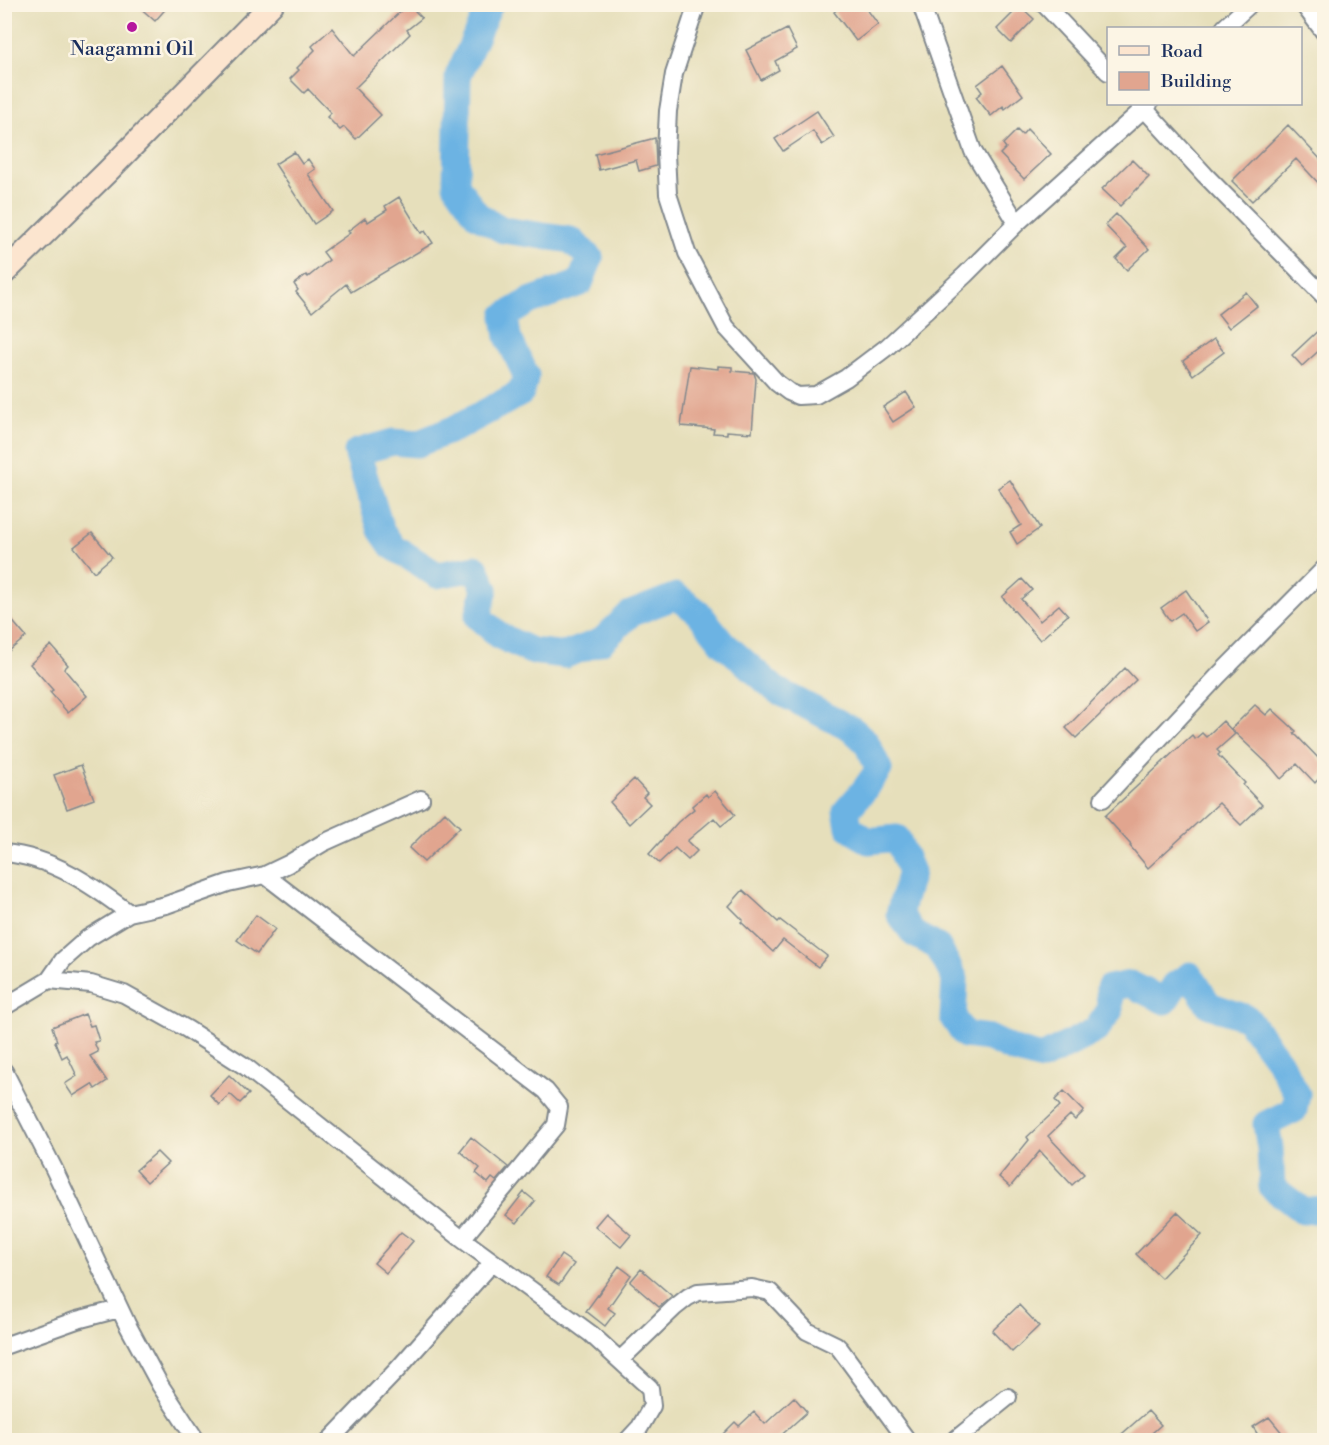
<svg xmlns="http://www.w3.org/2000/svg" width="1329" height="1445" font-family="'Libre Bodoni',serif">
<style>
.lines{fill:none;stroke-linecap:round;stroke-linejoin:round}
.river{stroke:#6cb3e3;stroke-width:27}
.building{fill:#e1a58f}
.minor-casing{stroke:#80878c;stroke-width:20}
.secondary-casing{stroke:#80878c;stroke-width:26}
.minor{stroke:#fff;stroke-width:16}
.secondary{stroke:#fce5cf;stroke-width:22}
.poi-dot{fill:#b5179e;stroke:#fcf5e5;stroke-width:2}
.labels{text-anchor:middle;stroke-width:5;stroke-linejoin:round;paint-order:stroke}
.poi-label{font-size:20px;fill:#1b2f5e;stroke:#fcf5e5}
</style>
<rect width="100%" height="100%" fill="#fcf5e5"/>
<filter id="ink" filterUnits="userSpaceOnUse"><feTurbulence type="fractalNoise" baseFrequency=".0167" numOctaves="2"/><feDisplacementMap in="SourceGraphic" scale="12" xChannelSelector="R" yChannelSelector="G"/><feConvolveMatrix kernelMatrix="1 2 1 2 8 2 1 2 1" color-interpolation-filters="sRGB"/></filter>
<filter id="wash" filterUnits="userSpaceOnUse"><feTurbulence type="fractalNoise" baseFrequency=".008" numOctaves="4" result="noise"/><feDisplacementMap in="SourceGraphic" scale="24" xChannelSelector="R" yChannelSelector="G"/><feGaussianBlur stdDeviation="1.35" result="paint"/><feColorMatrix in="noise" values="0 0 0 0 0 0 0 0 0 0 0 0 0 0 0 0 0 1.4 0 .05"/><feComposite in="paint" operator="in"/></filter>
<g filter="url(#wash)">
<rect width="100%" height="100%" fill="#e6dfbb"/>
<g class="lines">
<path class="river" d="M490,4L458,76L456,185L477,215L503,230L571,240L590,258L580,283L530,301L505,316L508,337L526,375L521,393L456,428L417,444L393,442L357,452L381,530L392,546L437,575L476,568L485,589L478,617L500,636L531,651L565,655L602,641L630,614L676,596L698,612L723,643L776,690L853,730L866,742L879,769L865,789L846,811L849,827L868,841L897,838L911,872L899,914L914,934L938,947L955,979L953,1018L965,1035L989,1038L1014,1050L1042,1058L1096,1030L1110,1010L1109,988L1130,984L1165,1001L1175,985L1190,975L1209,1005L1247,1018L1279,1061L1297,1094L1294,1110L1266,1124L1270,1148L1272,1187L1303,1211L1324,1209"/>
</g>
<g id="blocks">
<path class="building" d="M136,4H170L155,21Z
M408,4L422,18L407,30L410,34L355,88L381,115L356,139L344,127L340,130L327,117L331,113L308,89L304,93L290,79L299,70L297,68L315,50L312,46L332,28L354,56Z
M843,4H863L878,24L856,41L834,12Z
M1020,6L1034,19L1011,43L997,29Z
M787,29L797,49L775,61L779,70L761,80L746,50Z
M1002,66L1023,95L1005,109L1003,106L991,116L976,97L982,92L977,85Z
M817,111L834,137L822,145L813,131L783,151L775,139Z
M1288,125L1324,163V189L1296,159L1252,201L1232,181Z
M1027,129L1051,154L1024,179L1000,154L1006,148L1003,144L1017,130L1022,135Z
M655,138L656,166L639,171L636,160L599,170L595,154Z
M294,152L302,164L308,159L315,169L308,174L333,211L314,224L275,164Z
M1132,160L1149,177L1120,206L1102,189Z
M399,197L421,233L425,231L433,243L351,292L346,284L312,312L296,292L298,290L294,284L306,275L308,277L329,260L323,252L350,233L348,231L365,218L368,222L387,210L385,206Z
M1116,214L1149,249L1127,270L1116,259L1127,248L1105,225Z
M1246,292L1257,306L1229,328L1218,314Z
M1324,325V346L1302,366L1292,355Z
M1214,339L1224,352L1193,375L1183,361Z
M690,366L718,369V366L732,367V371L754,373L756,379L752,433L727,431V434L713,433L714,429L681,426Z
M906,392L916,407L893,422L883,407Z
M1010,480L1040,528L1017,544L1010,532L1021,525L998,488Z
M92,533L112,557L94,572L74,547Z
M1022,579L1032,590L1021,599L1040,621L1059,605L1068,615L1040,640L1002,597Z
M1186,590L1208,622L1195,631L1182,613L1170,621L1161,608Z
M4,611L26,637L4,655Z
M51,645L68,665L64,669L87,696L68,713L50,692L53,690L30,664Z
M1125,668L1136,680L1076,738L1066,728Z
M1255,705L1266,715L1272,709L1296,731L1294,733L1324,764V773L1315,783L1297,764L1281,779L1271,767L1231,729Z
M1223,721L1235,734L1217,750L1220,753L1218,755L1245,783L1243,785L1262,805L1241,825L1219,803L1148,868L1130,846L1131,845L1105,816L1192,735L1195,739L1202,733L1206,737Z
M81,765L94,799L67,809L54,775Z
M634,779L647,793L643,797L650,804L629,824L610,802Z
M715,791L735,815L721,826L714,818L687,841L697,851L688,860L675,848L659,863L649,854L678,822L694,809L692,806L706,794L708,797Z
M445,812L460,827L424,862L409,848Z
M743,890L778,922L780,920L827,956L818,967L783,940L773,952L741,922L743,920L729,906Z
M256,915L275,929L257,954L237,940Z
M85,1014L90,1026L94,1025L99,1041L94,1042L98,1052L90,1056L107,1081L95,1089L92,1084L73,1096L65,1084L77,1076L67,1055L62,1058L55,1042L57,1041L52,1027Z
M229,1075L249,1094L240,1103L230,1094L219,1105L210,1095Z
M1064,1091L1084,1111L1075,1120L1070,1115L1048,1136L1084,1174L1072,1185L1040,1151L1010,1187L999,1177L1029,1140L1027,1137L1060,1106L1055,1100Z
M471,1137L508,1167L496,1181L492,1178L488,1183L476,1173L480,1168L460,1151Z
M157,1152L168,1163L147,1182L136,1170Z
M524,1192L535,1201L517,1223L506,1215Z
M1177,1212L1202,1235L1161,1278L1136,1254Z
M606,1213L631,1235L621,1247L595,1226Z
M401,1232L413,1241L386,1273L374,1263Z
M561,1255L574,1264L559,1285L546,1277Z
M619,1266L631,1275L608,1308L615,1313L605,1326L586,1311Z
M641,1269L672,1296L659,1307L630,1282Z
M1019,1305L1039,1326L1012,1352L992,1331Z
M794,1397L807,1412L776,1440H729L723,1434L735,1422L739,1426L754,1412L765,1424Z
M1148,1411L1161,1425L1144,1440H1115Z
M1269,1417L1288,1440H1261L1253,1427Z"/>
</g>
</g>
<g filter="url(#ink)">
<use href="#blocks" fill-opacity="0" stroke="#80878c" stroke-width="1.5"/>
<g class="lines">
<defs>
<path id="minor" d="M697,4L674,74L668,111L666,153L668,194L687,253L726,327L777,383L789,392L798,396L816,395L846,378L887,347L965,275L1017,223L973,151L921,4
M1044,4L1108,72
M1303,4L1324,32
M1224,28L1250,4
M1140,104L1205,175L1324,296
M1017,223L1149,104
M1103,799L1219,675L1324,569
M4,853C52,857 92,885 129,913
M265,875L546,1091L559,1107L556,1125L462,1239
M49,980L91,984L124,994L187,1029L246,1067L462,1239L591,1334L650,1388L652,1406L640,1427L628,1440
M4,1007L49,980L63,960L88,938L129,913L166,905L228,883L265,875L288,864L323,843L421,799
M4,1071L54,1169L127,1324L160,1385L196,1440
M4,1346L77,1320L119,1309
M621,1359L674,1308L688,1297L698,1292L752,1288L770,1292L807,1331L836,1345L840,1349L907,1440
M330,1440L397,1370L493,1262
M955,1440L1008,1397"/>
<path id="secondary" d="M4,273L108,171L272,4"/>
</defs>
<use href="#minor" class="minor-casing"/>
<use href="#secondary" class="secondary-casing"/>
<use href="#minor" class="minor"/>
<use href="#secondary" class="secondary"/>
</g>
</g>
<circle class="poi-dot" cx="132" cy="27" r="6"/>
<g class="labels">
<g class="poi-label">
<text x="132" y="55">Naagamni Oil</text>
</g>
</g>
<rect width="1329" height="1445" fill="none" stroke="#fcf5e5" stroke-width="24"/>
<rect x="1107" y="27" width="195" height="78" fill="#fcf5e5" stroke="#a2a6af" stroke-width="1.5"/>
<rect x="1119" y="46" width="30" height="9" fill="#fce5cf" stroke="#a2a6af" stroke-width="1.5"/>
<text x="1161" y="57" font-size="18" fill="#1b2f5e">Road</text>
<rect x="1119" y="72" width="30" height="18" fill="#e1a58f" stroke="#a2a6af" stroke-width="1.5"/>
<text x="1161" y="87" font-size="18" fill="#1b2f5e">Building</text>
</svg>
